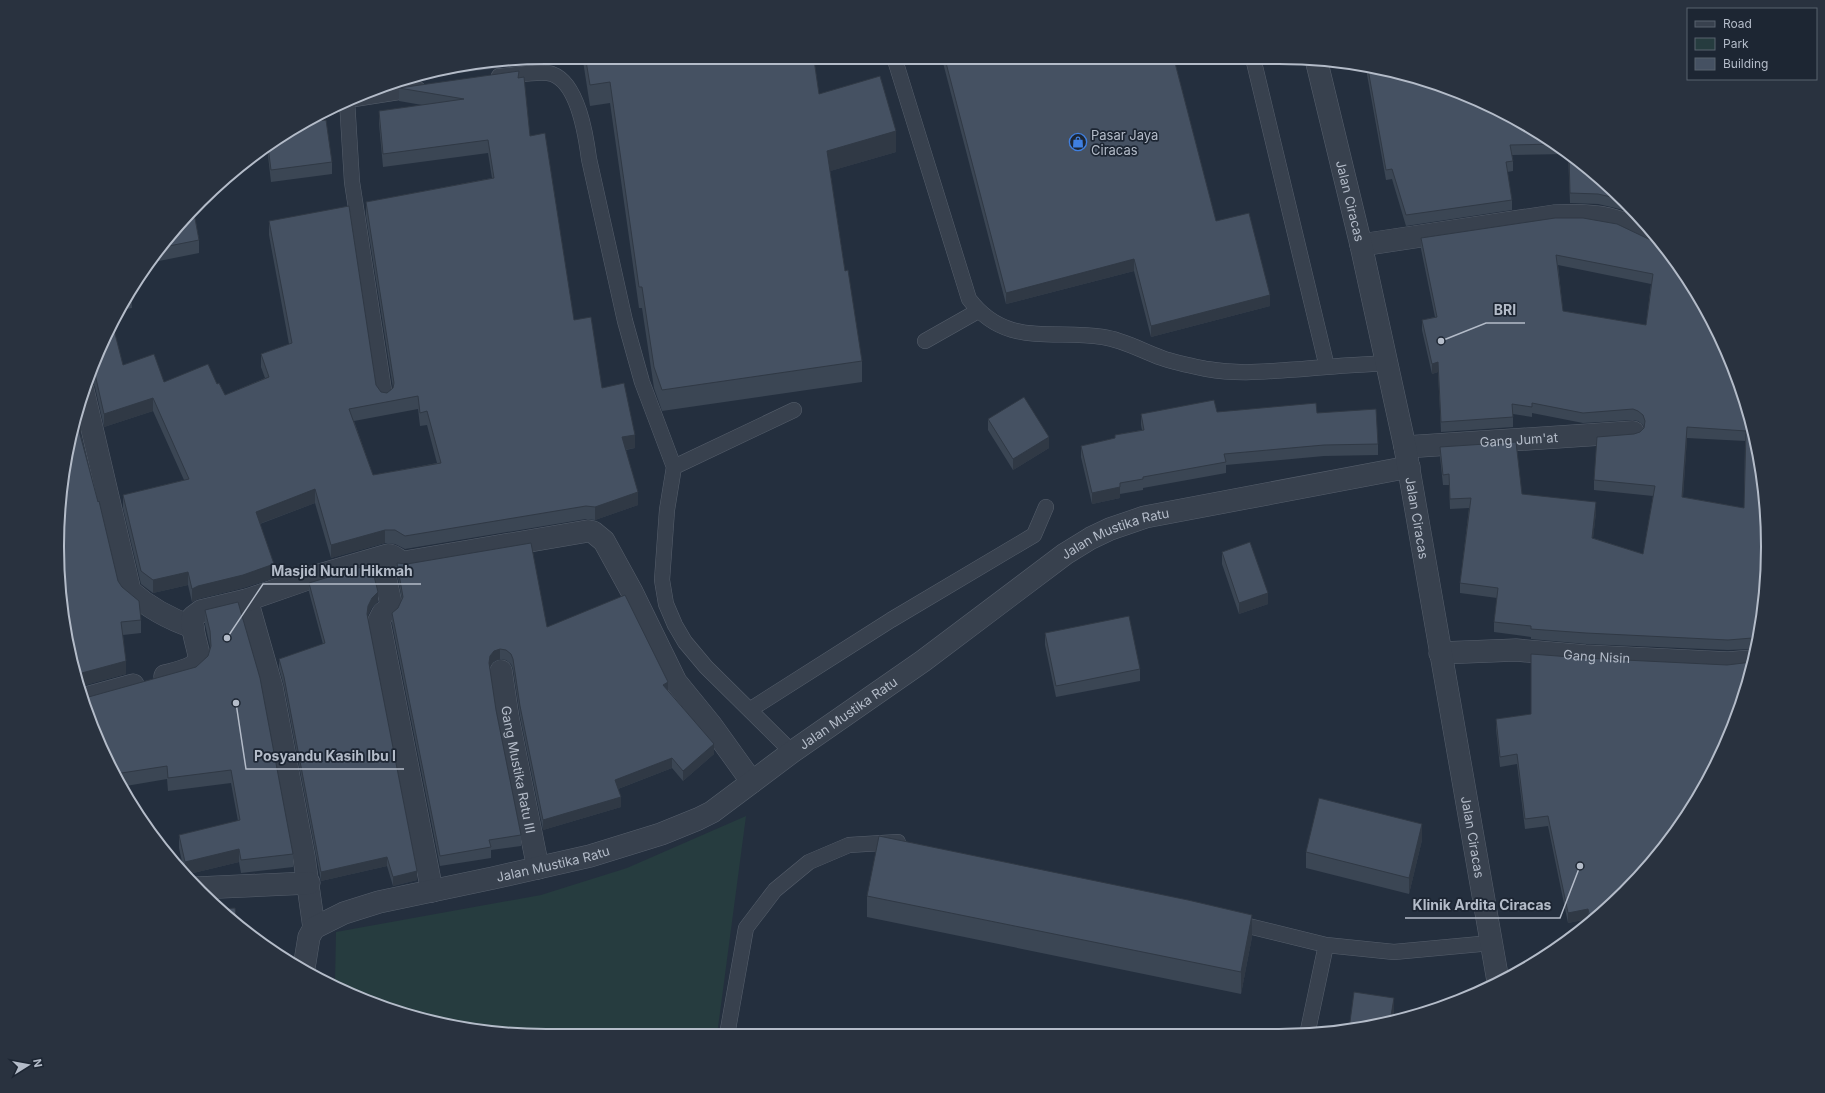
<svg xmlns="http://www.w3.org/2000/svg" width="1825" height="1093" font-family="Inter,sans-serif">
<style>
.green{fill:#263c3f}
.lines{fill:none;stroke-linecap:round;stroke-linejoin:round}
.service-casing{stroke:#565f6c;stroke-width:16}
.minor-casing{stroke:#565f6c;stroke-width:23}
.tertiary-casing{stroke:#565f6c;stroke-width:23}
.service{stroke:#38414e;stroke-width:15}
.minor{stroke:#38414e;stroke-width:22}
.tertiary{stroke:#38414e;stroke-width:22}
.wall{fill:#3b4654;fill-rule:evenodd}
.shaded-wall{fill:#303945}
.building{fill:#455162;stroke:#303945;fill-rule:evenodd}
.labels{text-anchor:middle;stroke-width:3.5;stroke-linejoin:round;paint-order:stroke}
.poi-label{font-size:13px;fill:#b4bcc9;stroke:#1d2633;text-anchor:start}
.street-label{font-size:13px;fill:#b4bcc9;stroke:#1d2633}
.rim{fill:none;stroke:#b4bcc9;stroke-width:2}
.leader{fill:none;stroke:#b4bcc9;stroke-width:1.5}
.callout-dot{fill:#b4bcc9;stroke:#1d2633;stroke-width:1.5}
.callout-label{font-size:14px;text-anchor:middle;font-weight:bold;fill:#b4bcc9;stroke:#1d2633;stroke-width:3.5;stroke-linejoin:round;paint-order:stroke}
</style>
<rect width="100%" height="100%" fill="#242f3e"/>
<path class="green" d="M746,816L717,1035H514L389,1010L335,983L336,932L541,895L627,868Z"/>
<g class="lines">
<defs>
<path id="service" d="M1253,58L1327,367
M895,60L969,299C1006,348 1052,329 1103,337C1124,340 1142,351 1162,358C1176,363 1192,366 1207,369C1241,375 1269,371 1303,369C1331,366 1359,365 1387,363
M499,76C511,76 542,70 552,74C578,83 586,136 589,159L625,321L642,382L674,467L667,510L662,580L666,604L675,625L685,642L706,667L792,752
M347,100L352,182L385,397
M348,100L418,89
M925,341L978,311
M674,467L794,410
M751,709L891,620L1034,535L1046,507
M1232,922L1326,945L1394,952L1491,943
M727,1035L746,928L775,890L809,862L849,845L898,842
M1307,1035L1326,945"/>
<g id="minor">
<path d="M1361,245L1554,216C1597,214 1622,217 1659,242"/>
<path d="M83,390L130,591C149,608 169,619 193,627"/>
<path id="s1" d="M1405,447L1633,432"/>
<path d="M381,558L391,604L390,608L383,613L379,621L432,891"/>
<path d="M247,600L272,688L304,857L314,928"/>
<path id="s2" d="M1440,653L1516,650L1585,656L1728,663L1753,661"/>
<path id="s3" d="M501,671L508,718L538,868"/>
<path d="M165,676C215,663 196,661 192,621L193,617L201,611L247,600L316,576L388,555C395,555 398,562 405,562L588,531L593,532L604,541L632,592L676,682L711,725L752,782"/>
<path d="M82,699L133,685"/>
<path d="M197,888L309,883"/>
<path id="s4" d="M304,968L309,937L314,928L344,913L379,902L493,878L590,856L661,834L698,819L712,812L792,752L923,661L1065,554L1091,538L1110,529L1145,517L1409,467"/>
</g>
<g id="tertiary">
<path id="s5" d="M1316,59L1361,245L1405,447L1498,981"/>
</g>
</defs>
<use href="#service" class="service-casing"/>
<use href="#minor" class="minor-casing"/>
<use href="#tertiary" class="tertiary-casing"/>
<use href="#service" class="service"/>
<use href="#minor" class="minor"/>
<use href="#tertiary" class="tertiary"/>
</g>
<path class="wall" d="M942,59H1174L1216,221L1270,306L1151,337L1134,271L1006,304Z
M814,60L819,94L896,152L830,171L845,271L862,361V382L662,411L654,388L642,308H639L610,103L590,106L583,61Z
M482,61H521V65L458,73L384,85L389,83Z
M1366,69L1436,83L1551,140L1568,154L1512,155L1513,161V171L1507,172L1512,200V210L1406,226L1392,179L1386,180Z
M519,78L530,136L574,320L602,388L635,448L626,450L638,505L595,520L586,519L405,549L395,544L385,543L331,558L315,503L260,524L274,578L243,588L198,599L192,602L188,585L153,593L141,584L123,508V495L184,480L153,411L104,427L95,387L92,381L87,378L108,330L123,365L164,382L217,384L225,395L265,378L261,367V354L289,344L269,235V221L376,385L381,392L387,393L393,388L366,216V202L492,178L488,153L383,167L379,124V111L422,105L399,101V88ZM418,409L420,426L427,425L437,463L373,475L354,421Z
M306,122L332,162V174L271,182L267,147Z
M1568,154L1625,201L1638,216L1624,210L1598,204L1570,203Z
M194,213L199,240V253L149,263L158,249Z
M1421,238L1659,244L1759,451L1768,547L1759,642L1756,649H1752L1728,650L1586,644L1531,639V637L1494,632V622L1497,598L1460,593V583L1469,508L1450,509L1449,485H1443L1440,457V447L1522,494L1596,512L1593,538L1643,554L1653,496L1594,490V480L1634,434L1640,432L1644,427L1643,425L1638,421L1633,420L1583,423L1532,413V417L1513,414V427L1441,432L1438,372L1432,374L1422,330V320L1435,317L1421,249ZM1558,265L1651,284L1646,325L1563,311ZM1687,438L1745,441L1744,508L1683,497Z
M131,292L132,308L120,310Z
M1217,412L1317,413L1378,444V455L1324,456L1226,465V473L1143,488V490L1120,494V498L1092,504L1081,457V446L1115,438V435L1142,430L1141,425V414Z
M988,419L1049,448L1013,470L988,430Z
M81,435L118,581L141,620V633L123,635L126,674L78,687L66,642Z
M1222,552L1268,604L1239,614L1222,564Z
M397,563L547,627L668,691L714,754L683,781L672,768L618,789L621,807L543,830L520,716L513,669L511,664L506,660L500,659L494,661L490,666L489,668L496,710L521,835V846L491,850V858L440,866L392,623V613L398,608L402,599L397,573Z
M309,583L378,601L372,607L368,615L367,618L417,880L393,886L387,866L321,881L284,686L279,668V659L323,644L309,592Z
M205,610L293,854V867L241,873L239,862L185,875L179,848V835L238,821L231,783L168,791L167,779L120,787L83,704L85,698L196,667L208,656L210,646L205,624Z
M1045,633L1140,669V681L1056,697L1045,645Z
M1584,658L1727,665L1601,914L1589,923L1588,919L1568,923L1548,826L1525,829L1517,764L1500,767L1496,729V719L1531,714Z
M1422,840L1409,894L1306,868V852Z
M867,896L1252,937L1241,994L867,917Z"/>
<path class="shaded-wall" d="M896,131V152L827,172V151Z
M1134,259V271L1006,304V293Z
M1270,295V306L1151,337V326Z
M1438,362V372L1432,374V364Z
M153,398V411L104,427V414Z
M81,422V435L77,423Z
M1687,427V438L1682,507V497Z
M635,435V448L622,450V437Z
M1049,437V448L1013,470V459Z
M1120,487V498L1092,504V493Z
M315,489V503L256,525V512Z
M638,492V505L595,520V507Z
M1596,502V512L1592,548V538Z
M385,530V543L331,558V545Z
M274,564V578L243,588L198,599L192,602V589L198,586Z
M188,572V585L153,593V580Z
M378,592V601L372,607L368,615L367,623V614L368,606L372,598Z
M1268,593V604L1239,614V603Z
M500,649V659L494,661L490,666L489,673V663L490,656L494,651Z
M126,661V674L78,687L75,676L78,674Z
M668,682V692L663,685Z
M714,744V754L683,781V771Z
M672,758V768L615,790V780Z
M621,797V807L543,830V820Z
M1422,824V840L1409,894V878Z
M239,849V862L185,875V862Z
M387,857V866L321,881V872Z
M417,871V880L393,886V877Z
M1588,909V919L1568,923V913Z
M1252,915V937L1241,994V972Z
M1394,998V1014L1393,1021L1390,1022Z"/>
<path class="building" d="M945,59H1174L1216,221L1249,213L1270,295L1151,326L1134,259L1006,293Z
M814,60L819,94L880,76L896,131L827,151L845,271L848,270L862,361L662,390L654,367L642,287H639L610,82L590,85L586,61Z
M1368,69L1436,83L1551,140L1556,144L1510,145L1513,161L1506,162L1512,200L1406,215L1392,169L1386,170Z
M519,71L518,78L524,77L530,136L545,133L574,320L591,317L602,388L624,383L635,435L622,437L638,492L595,507L586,506L405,536L395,530H385L331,545L315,489L256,512L274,564L243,575L198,586L192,589L188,572L153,580L141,571L123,495L189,479L153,398L104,414L95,374L92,368L108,330L112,322L123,365L154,354L164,382L208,364L217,384L219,383L225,395L269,377L261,354L292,343L269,221L349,206L376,385L381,392L387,393L393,388L394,383L366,202L494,178L488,140L383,154L379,111L464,99L399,88ZM418,396L420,413L427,411L441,463L373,475L349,409Z
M326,120L332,162L271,170L268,146L306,122Z
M1569,155L1624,200L1598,194L1570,193Z
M194,213L199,240L159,248Z
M1555,218H1583L1617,224L1659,244H1660L1686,275L1731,359L1759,451L1768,547L1759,640L1752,638L1728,640L1586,633L1531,629V626L1494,622L1498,588L1460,583L1471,498L1450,499L1449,474L1443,475L1440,447L1516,442L1522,494L1596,502L1592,538L1643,554L1655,486L1594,480L1597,437L1634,434L1640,432L1644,428L1645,421L1643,415L1638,411L1633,409L1583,413L1532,403V407L1512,404L1513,417L1441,422L1438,362L1432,364L1422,320L1437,317L1421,238ZM1556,255L1653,274L1646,325L1563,311ZM1687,427L1746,431L1744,508L1682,497Z
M1024,397L1049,437L1013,459L988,419Z
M1214,400L1217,412L1316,403L1317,413L1376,409L1378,444L1324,445L1224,454L1226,462L1143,477V479L1120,483V487L1092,493L1081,446L1115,438V435L1144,430L1141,414Z
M78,410L81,422L77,423L98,502L99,501L118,581L122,587L139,601L141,620L121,622L126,661L78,674L75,676L66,642L57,547L61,482Z
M1250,542L1268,593L1239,603L1222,552Z
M531,543L547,627L625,595L668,682L663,685L714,744L683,771L672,758L615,780L621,797L543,820L520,706L513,659L511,654L506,650L500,649L494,651L490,656L489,663L496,710L521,835L489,840L491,847L440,856L392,613L398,608L403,597L397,563L407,564Z
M371,564L378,592L372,598L368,606L367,614L417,871L393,877L387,857L321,872L284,677L279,659L325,643L309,583Z
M238,602L260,678L293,854L241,860L239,849L185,862L179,835L240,820L231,770L168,778L167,766L115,774L83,704L81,698H85L196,667L208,656L211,646L210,631L205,610Z
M1129,616L1140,669L1056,686L1045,633Z
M1531,654L1584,658L1727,665L1752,662L1731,734L1685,819L1601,914L1591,922L1588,909L1568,913L1548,816L1525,819L1517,754L1500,757L1496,719L1531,714Z
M1319,798L1422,824L1409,878L1306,852Z
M879,836L1188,900L1252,915L1241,972L867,896Z
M235,908L237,923L221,909Z
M1354,992L1394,998L1390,1022L1349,1029Z"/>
<defs>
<symbol id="shop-ring" viewBox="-11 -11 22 22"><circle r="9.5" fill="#1d2633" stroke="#3f7fe0" stroke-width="1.5"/><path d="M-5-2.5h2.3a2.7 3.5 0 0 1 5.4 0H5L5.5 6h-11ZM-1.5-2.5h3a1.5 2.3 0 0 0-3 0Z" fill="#3f7fe0"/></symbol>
</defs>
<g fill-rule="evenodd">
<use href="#shop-ring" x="1068" y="132" width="20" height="20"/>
</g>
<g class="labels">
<g class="poi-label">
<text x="1091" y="140">Pasar Jaya<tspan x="1091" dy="15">Ciracas</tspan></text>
</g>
<g class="street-label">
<text dy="5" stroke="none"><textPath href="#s5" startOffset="146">Jalan Ciracas</textPath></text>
<text dy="5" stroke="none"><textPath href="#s1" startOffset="114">Gang Jum'at</textPath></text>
<text dy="5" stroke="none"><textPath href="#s5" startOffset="470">Jalan Ciracas</textPath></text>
<text dy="5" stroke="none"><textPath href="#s4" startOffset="950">Jalan Mustika Ratu</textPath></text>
<text dy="5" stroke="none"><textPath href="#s2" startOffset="157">Gang Nisin</textPath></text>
<text dy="5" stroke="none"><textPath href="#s4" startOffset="626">Jalan Mustika Ratu</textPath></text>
<text dy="5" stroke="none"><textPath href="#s3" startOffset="100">Gang Mustika Ratu III</textPath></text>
<text dy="5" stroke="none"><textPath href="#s5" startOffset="794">Jalan Ciracas</textPath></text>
<text dy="5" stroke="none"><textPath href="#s4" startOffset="290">Jalan Mustika Ratu</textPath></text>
</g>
</g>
<path d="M0 0H1825V1093H0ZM546 64H1279A482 482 0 0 1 1761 546V547A482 482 0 0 1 1279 1029H546A482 482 0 0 1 64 547V546A482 482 0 0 1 546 64Z" fill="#29323f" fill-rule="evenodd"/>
<path class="rim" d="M546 64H1279A482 482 0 0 1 1761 546V547A482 482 0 0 1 1279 1029H546A482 482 0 0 1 64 547V546A482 482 0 0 1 546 64Z"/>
<path class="leader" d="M1441 341L1486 323H1525M227 638L263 584H421M236 703L246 769H404M1580 866L1560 918H1405"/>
<g class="callout-dot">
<circle cx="1441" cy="341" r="4"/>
<circle cx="227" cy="638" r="4"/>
<circle cx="236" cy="703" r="4"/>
<circle cx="1580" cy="866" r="4"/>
</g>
<g class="callout-label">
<text x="1505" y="315">BRI</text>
<text x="342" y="576">Masjid Nurul Hikmah</text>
<text x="325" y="761">Posyandu Kasih Ibu I</text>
<text x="1482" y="910">Klinik Ardita Ciracas</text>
</g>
<rect x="1687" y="8" width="130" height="72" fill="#1d2633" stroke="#59626f"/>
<rect x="1695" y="21" width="20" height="6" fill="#38414e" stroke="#59626f"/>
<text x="1723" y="28" font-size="12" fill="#b4bcc9">Road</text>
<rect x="1695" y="38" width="20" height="12" fill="#263c3f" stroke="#59626f"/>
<text x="1723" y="48" font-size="12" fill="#b4bcc9">Park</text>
<rect x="1695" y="58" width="20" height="12" fill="#455162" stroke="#59626f"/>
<text x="1723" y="68" font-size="12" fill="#b4bcc9">Building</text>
<g transform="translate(28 1065) rotate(79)" stroke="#1d2633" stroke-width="3" paint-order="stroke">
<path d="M0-3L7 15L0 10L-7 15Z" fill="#b4bcc9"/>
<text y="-6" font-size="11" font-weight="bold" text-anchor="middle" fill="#b4bcc9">N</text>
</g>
</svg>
